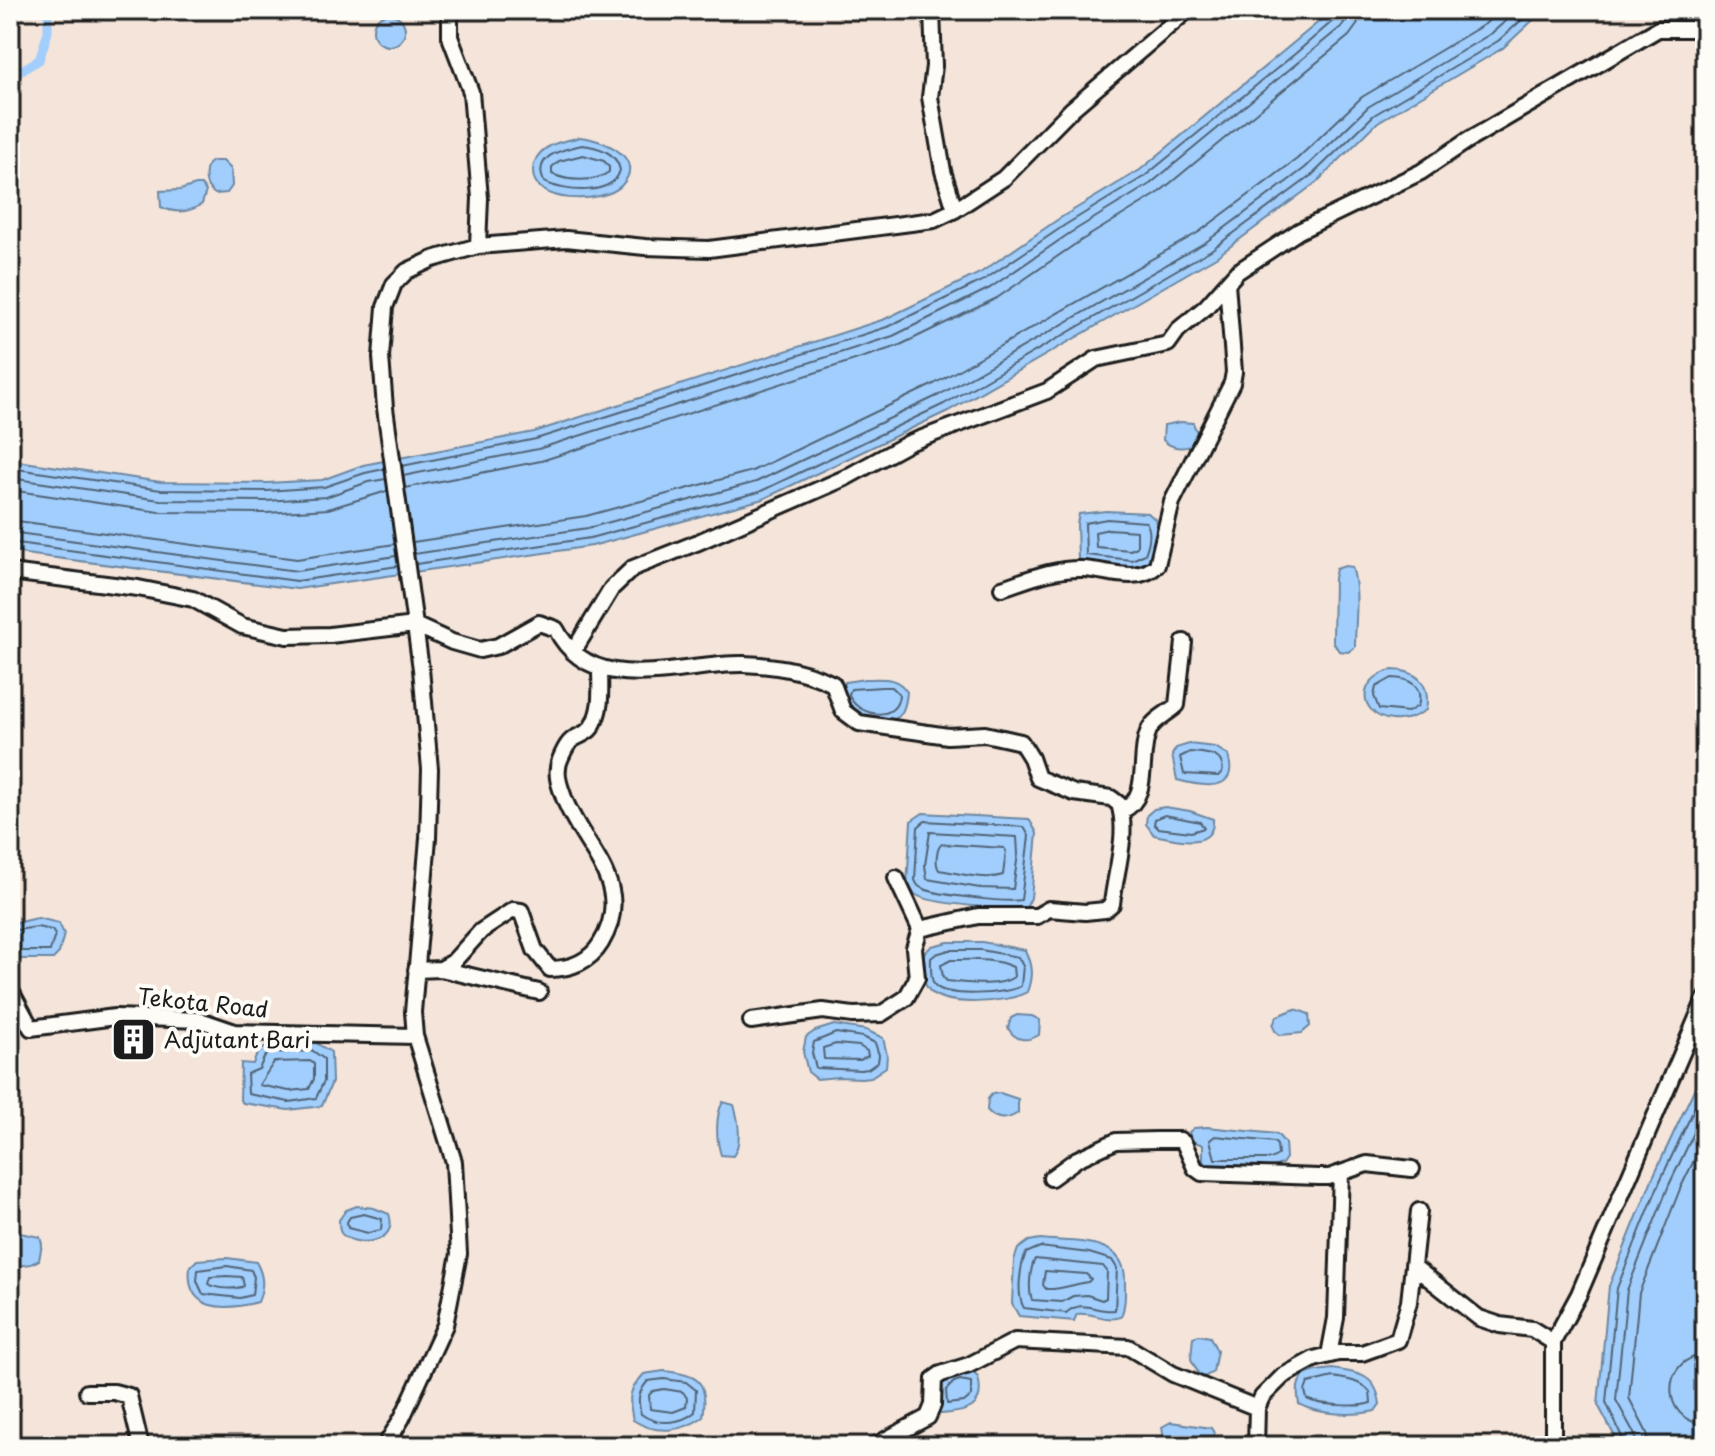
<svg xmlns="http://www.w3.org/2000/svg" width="1715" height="1456" font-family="'Playpen Sans',sans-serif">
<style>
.water{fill:#a1cefc;stroke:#6c87a2;stroke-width:2}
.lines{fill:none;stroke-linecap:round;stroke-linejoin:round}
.shore{stroke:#516376;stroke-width:2}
.canal{stroke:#a1cefc;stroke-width:9}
.minor-casing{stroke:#1c1c1c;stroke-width:20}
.minor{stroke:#fdfcf7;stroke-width:14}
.labels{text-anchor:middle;stroke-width:8;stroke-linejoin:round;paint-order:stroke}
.street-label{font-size:22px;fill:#1c1c1c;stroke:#fdfcf7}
.poi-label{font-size:22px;fill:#1c1c1c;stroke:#fdfcf7;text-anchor:start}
</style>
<rect width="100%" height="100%" fill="#f4e4d9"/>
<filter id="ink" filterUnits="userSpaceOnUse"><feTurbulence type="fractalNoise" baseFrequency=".0125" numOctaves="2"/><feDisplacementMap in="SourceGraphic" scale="16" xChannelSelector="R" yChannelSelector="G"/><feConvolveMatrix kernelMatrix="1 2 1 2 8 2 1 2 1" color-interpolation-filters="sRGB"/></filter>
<g filter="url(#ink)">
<path class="water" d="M1333,10H1544L1503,48L1378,122L1317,182L1216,257L948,411L763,499L592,546L297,589L25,554L10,549V460L161,482L267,483L322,480L363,465L534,432L885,319L980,273L1060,218L1140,170Z
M373 30a16 16 0 1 1 32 0a16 16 0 1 1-32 0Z
M580,137C602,139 648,158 621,186C603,204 531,205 533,170C534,159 540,151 550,146C559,141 571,140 580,137Z
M212,161H223L231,169L232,186L227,193L215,194C204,187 204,175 208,164Z
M196,185H201L206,191L202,204C189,213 176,214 161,207L160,191L180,190Z
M1180,422L1193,423L1197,433L1196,443C1185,450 1172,449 1163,440L1164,425Z
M1106,511L1148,513L1156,520L1157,543L1153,559L1134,568L1102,566L1078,559L1077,524L1079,514Z
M1345,566L1352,567C1360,591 1355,622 1355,647L1348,652L1339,651L1333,642L1334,578L1336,569Z
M1391,670C1417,670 1431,683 1426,710C1377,743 1338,687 1391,670Z
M865,679C883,679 897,676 907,692C905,717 897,724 873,719C864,717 855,717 848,711L841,688L845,682Z
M1189,744L1215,747L1228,755C1240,793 1203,787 1177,780L1172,755L1176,748Z
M1165,807L1190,811L1213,819C1215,851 1174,839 1154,835L1146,824L1147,815L1154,809Z
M923,813L1029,819L1037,833L1031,898L1026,908C1007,910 931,904 916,895C912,892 910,888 907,885L911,821Z
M38,918L59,923L64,934L59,953L53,959H12L10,929L14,923Z
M948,942H982L1025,950C1032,966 1033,976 1027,992C1008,1003 944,1008 929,990C921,981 922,964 924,953L932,946Z
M1295,1009L1309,1014L1310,1026L1302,1033L1280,1035L1275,1031L1273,1025L1277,1016Z
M1017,1015L1032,1016L1040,1020L1039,1035C1027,1042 1015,1041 1008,1028L1011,1018Z
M834,1025L866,1030L883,1038L887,1055L886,1067L871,1077L861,1078L838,1077L817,1079L808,1072L803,1052L806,1037L815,1031Z
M316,1043L331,1052L332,1082L322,1106L288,1110L243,1103L240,1100L241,1063L253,1064C261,1036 292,1043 316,1043Z
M1705,1066V1358L1700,1391L1705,1397V1446H1620L1598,1405L1609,1286L1653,1177Z
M1000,1093L1018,1099V1113C1006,1121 996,1121 987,1110L988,1099L992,1094Z
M723,1102L734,1105C739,1121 742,1144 733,1156L721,1155C716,1140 715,1115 723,1102Z
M1207,1127L1277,1134L1285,1143L1286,1158L1282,1164L1272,1167L1208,1166L1203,1161V1145L1192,1141L1189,1132L1194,1128Z
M357,1206L374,1208L389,1214C400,1245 353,1248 341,1233C339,1230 339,1223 339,1220L346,1210Z
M10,1231L40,1237L42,1244L39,1260L31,1264L10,1267Z
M1040,1239C1073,1243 1124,1236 1125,1279C1125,1292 1126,1305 1121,1317C1105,1322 1093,1312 1077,1314L1074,1321L1019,1316L1012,1304L1014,1260L1018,1249L1029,1241Z
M227,1258L256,1262C264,1276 264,1287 258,1302C224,1311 185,1312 190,1267L197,1260Z
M1199,1335L1210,1337L1217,1351L1213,1372L1204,1377L1199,1375L1191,1359L1193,1337Z
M1332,1369C1358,1373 1376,1374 1380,1404L1375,1411C1353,1416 1319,1415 1299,1404C1293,1374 1306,1372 1332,1369Z
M664,1371C698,1375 709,1380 703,1417C682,1432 656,1435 633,1420C628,1397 628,1391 644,1374Z
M959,1372H972L978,1377C986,1409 967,1412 941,1414L937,1412L938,1384L945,1381L946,1377Z
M1171,1422L1211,1428L1214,1433L1212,1446H1195L1164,1439L1162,1427Z"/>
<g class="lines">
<path class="shore" d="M582,145C599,147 616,152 620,170C613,197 564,192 544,182C532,155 562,150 582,145Z
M583,155L604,161L609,167V172C594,183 567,181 552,174V167L559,161Z
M402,466L536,439L887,327L984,280L1065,225L1145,176L1296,53L1335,19L1338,10
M10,468L161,490L266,491L324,487L365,473L384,469
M403,476L538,449L893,336L990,288L1070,233L1150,184L1341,27L1346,20L1348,10
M10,478L160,500L266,501L326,497L368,482L386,479
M405,488L541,461L898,346L997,298L1077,243L1157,194L1349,36L1357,25L1360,10
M10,490L159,512L266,513L328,509L387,491
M1107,519L1146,522C1152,531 1149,544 1145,554L1132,560L1086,555L1085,523Z
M10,520L297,559L395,544
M1109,529L1137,531V547L1130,550L1096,547L1095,532Z
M10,532L297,571L396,556
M10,542L297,581L398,566
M413,542L586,516L752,471L934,384L1199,232L1297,159L1362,97L1485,24L1500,10
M414,554L588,528L756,482L939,395L1206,242L1305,168L1368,107L1492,33L1518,10
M416,564L590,538L759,492L944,404L1211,250L1311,176L1374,115L1498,41L1533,10
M1392,678C1409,678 1424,686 1418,706L1408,712L1379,709L1374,696L1376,687Z
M882,687H892L899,694C898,725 854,715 849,694L851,689Z
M1190,752C1205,753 1226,753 1222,773L1218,776L1184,774L1180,757Z
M1165,815L1200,822L1204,828L1191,832L1158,828L1154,824L1155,819Z
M925,821L1024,827L1029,836L1021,900C1007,903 938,895 924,889C917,886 918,886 915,880L918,827Z
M930,832L1017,837L1018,854L1013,889L980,888L927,879L925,865Z
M942,844L1004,848L1006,851L1003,875C985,881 959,873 939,870C935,864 936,848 942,844Z
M10,931L37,927L52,930L55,935L50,951H10
M949,950H981L1018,957L1023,966L1021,986C1008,994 943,999 934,984C930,978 931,965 931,958L936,954Z
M951,960C971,960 994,958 1013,967L1014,977C998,988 967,983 947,981L943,977L941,965Z
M836,1033L863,1037L875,1043L879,1055L878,1062L868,1069L861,1070L816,1068L812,1053L814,1042Z
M836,1044L859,1046L867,1051L868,1056L860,1060L824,1059L823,1048Z
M313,1051L324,1059V1081L316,1098L289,1102L248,1094L247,1074L259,1069L264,1058L269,1053Z
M310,1061L314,1064V1079L309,1089L289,1091L259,1085L274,1062Z
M1215,1136L1274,1142L1277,1145L1278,1155L1271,1159H1215L1210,1140Z
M364,1214L382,1219L381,1230L368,1233L348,1228L347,1222L350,1217Z
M1040,1247L1089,1253L1112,1260L1117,1268L1115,1310C1096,1313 1083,1298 1066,1313L1024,1308C1016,1295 1020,1266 1026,1253Z
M1035,1259L1103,1266L1107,1271L1106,1298L1102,1300L1087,1295L1073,1296L1062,1302L1032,1300C1028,1290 1030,1268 1035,1259Z
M227,1266L251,1270L254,1277L252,1295L240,1298L203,1294L197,1281L198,1270Z
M1045,1271L1086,1274L1091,1279L1088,1282C1073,1284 1061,1290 1046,1289L1043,1285Z
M227,1276L242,1277L244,1286C235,1290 216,1289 208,1284L210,1277Z
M1705,1355C1660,1357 1660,1422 1705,1424
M1333,1377C1346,1379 1361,1381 1370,1392L1371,1403C1359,1408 1318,1405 1307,1399L1305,1391L1308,1383Z
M664,1379L686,1382L696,1390L695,1412C681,1424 657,1426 641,1414C637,1400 638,1392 648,1381Z
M960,1380L971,1382V1396L964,1402L947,1404L946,1390L954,1382Z
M664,1389L683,1392L687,1398L686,1407L673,1412L650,1409L649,1395L653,1391Z
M1626,1446L1606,1402L1617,1288L1660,1181L1705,1086
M1636,1446L1635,1435L1616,1400L1627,1290L1669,1185L1705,1110
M1648,1446L1647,1433L1629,1398L1639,1293L1680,1189L1705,1138"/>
<path class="canal" d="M10,77L39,60L48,32V10"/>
<defs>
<path id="minor" d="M450,10V37L471,92L480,198L478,246
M932,10L934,66L930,97L943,171L955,210
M10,572L138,588L193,599L242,626L287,636L330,635L415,625L452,642L480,650L498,646L539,623L556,629C592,700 680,663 743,664C774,665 805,670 833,684L843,711L859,723L948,736L985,734L1021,742L1031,758L1038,778L1074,793L1111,798L1119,804C1129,834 1115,873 1112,904L1105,910L1085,912L1049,909L1037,916H978L920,929L914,948L917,978L906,998L881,1014L853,1015L823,1011L751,1021
M1002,588C1029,579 1054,568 1083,569C1107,570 1139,584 1157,565L1172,502L1232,383L1234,372L1227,283
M573,652L612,588L633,568L696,543L845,478L909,443L1047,391L1096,359L1168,344L1178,330L1206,307L1237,272L1299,231L1421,172L1467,141L1658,29H1705
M1122,811C1152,797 1137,756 1149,730C1154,719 1169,713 1177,705L1184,642
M896,878L920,929
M441,969L453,962L481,931L513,910L521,911L535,950L550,969C571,969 590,961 601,943C636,885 583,849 564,798C561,789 556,778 558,768C558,762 566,745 571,741C577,735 586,735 591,728C603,710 600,689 600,668
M416,970L441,969L539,992
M10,989L31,1028L115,1017L200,1020L235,1032L415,1036
M1051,1178L1077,1159L1116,1141L1157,1140H1180L1184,1143L1195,1168L1202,1173L1319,1177H1329L1367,1164L1412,1169
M1413,1266L1479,1318L1500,1325L1532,1329L1553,1342V1446
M1553,1342L1579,1294L1705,999
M1329,1355L1336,1318L1341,1173
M87,1392H114L129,1396L141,1446
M385,1446L402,1418L445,1325L459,1254L454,1162L415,1036L413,1012L428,838L430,769L421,669L385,408L381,357L385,307L394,284L407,271L433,259L478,246L566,239L645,247L709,249L934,220L955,210L1004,178L1072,109L1188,10
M874,1446L928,1417L933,1405L934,1379L941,1374L969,1365L1015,1341L1128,1347L1173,1374L1257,1408
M1256,1446L1257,1408L1262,1397L1283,1376L1314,1359L1338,1353H1362L1398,1340L1409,1302L1419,1211"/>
</defs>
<use href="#minor" class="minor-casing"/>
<use href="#minor" class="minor"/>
</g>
</g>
<defs>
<symbol id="building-square" viewBox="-11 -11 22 22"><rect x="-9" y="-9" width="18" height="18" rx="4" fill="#1c1c1c" stroke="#fdfcf7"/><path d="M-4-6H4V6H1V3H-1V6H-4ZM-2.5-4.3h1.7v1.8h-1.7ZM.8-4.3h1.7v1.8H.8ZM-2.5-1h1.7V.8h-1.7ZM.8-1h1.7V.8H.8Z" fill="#fff"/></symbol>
</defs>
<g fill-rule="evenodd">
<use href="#building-square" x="108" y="1014" width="51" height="51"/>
</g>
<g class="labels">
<g class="street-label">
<text transform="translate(203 1003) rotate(6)" y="8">Tekota Road</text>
</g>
<g class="poi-label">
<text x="164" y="1048">Adjutant Bari</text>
</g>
</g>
<rect width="1715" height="1456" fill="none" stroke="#fdfcf7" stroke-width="40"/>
<rect x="20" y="20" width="1675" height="1416" fill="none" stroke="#1c1c1c" stroke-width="3" filter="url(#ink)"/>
</svg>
